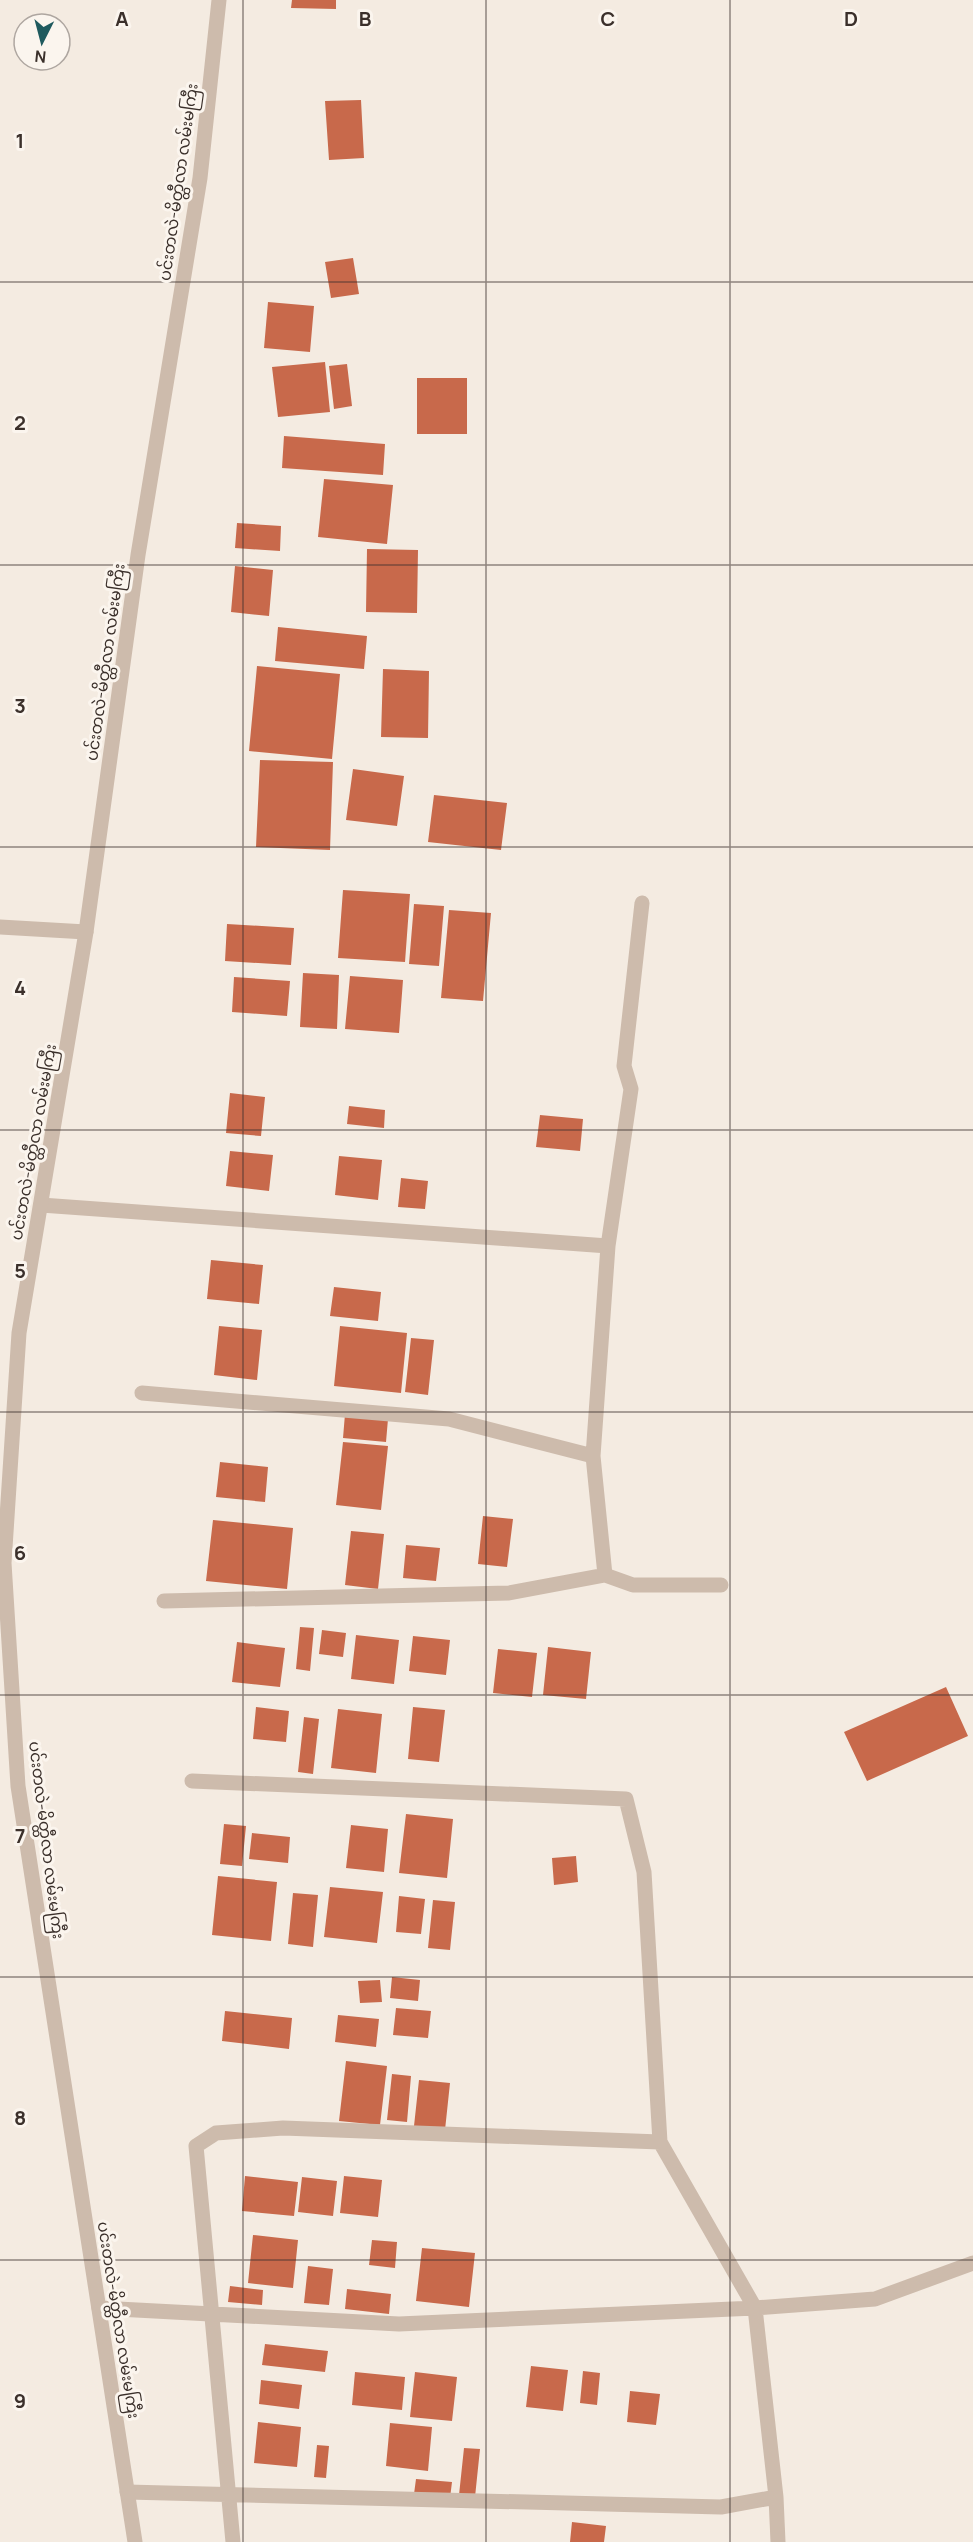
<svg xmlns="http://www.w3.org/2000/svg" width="973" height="2542" font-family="Manrope,'Noto Sans Myanmar',sans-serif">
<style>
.building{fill:#c8694b}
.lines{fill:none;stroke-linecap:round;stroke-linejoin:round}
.minor{stroke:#cdbbac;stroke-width:15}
.tertiary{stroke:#cdbbac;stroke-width:15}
.grid{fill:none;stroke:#3b302b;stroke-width:1.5;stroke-opacity:0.55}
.labels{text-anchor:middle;stroke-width:6;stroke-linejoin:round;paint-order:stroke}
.street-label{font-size:16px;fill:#3b302b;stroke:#fbf5ee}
.grid-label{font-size:20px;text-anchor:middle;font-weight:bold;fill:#3b302b;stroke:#fbf5ee;stroke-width:6;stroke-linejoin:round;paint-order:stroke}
</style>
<rect width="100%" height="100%" fill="#f4ebe1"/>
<path class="building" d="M292,0H336V9L291,8Z
M361,100L364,158L329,160L325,101Z
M353,258L359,294L331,298L325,262Z
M268,302L314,306L310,352L264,348Z
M325,362L330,412L278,417L272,367Z
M347,364L352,406L334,409L329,366Z
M417,378H467V434H417Z
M284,436L385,444L383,475L282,468Z
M324,479L393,485L387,544L318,537Z
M237,523L281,526L280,551L235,548Z
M367,549L418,550L417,613L366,612Z
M235,566L273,570L269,616L231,612Z
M278,627L367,636L364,669L275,661Z
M257,666L340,674L332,759L249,751Z
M383,669L429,671L428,738L381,737Z
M260,760L333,762L330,850L256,847Z
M353,769L404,776L397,826L346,820Z
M434,795L507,803L501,850L428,842Z
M343,890L410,894L405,962L338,958Z
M414,904L444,906L439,966L409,964Z
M449,910L491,913L483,1001L441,998Z
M227,924L294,928L291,965L225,961Z
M303,973L339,975L337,1029L300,1027Z
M350,976L403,980L399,1033L345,1029Z
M234,977L290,981L287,1016L232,1012Z
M230,1093L265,1097L261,1136L226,1133Z
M349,1106L385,1110L384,1128L347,1124Z
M540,1115L583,1119L580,1151L536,1147Z
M230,1151L273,1155L269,1191L226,1186Z
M339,1156L382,1160L378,1200L335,1195Z
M401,1178L428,1181L425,1209L398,1207Z
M211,1260L263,1265L259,1304L207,1299Z
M334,1287L381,1292L378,1321L330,1316Z
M219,1326L262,1330L257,1380L214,1375Z
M340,1326L407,1333L401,1393L334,1386Z
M411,1338L434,1340L428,1395L405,1392Z
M345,1414L388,1419L386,1442L343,1438Z
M343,1442L388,1446L381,1510L336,1505Z
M220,1462L268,1467L265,1502L216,1497Z
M483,1516L513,1519L507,1567L478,1564Z
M213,1520L293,1528L287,1589L206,1581Z
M351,1531L384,1534L378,1589L345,1585Z
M406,1545L440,1548L436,1581L403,1578Z
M300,1627L314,1628L310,1671L296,1669Z
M322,1630L346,1633L343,1657L319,1654Z
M356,1635L399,1640L394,1684L351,1679Z
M413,1636L450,1640L446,1675L409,1671Z
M237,1642L285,1648L280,1687L232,1682Z
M548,1647L591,1652L586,1699L543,1695Z
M498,1649L537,1653L532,1697L493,1693Z
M946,1687L968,1736L867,1781L844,1732Z
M256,1707L289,1711L286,1742L253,1739Z
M413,1707L445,1710L439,1762L408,1759Z
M338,1709L382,1714L376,1773L331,1768Z
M304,1717L319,1719L313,1774L298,1772Z
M406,1814L453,1819L447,1878L399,1873Z
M224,1824L246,1826L242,1866L220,1864Z
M351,1825L388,1829L384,1872L346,1868Z
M252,1833L290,1837L288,1863L249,1859Z
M576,1856L578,1882L554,1885L552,1858Z
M218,1876L277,1882L271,1941L212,1935Z
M330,1887L383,1892L377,1943L324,1937Z
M293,1893L318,1895L313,1947L288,1944Z
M399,1896L425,1899L421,1934L396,1932Z
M433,1900L455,1902L450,1950L428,1948Z
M392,1977L420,1980L418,2001L390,1998Z
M380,1980L382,2002L360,2003L358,1981Z
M396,2008L431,2011L428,2038L393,2035Z
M225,2011L292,2018L289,2049L222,2041Z
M338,2015L379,2019L376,2047L335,2042Z
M346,2061L387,2066L380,2125L339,2121Z
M392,2074L411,2076L407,2122L387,2120Z
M419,2080L450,2083L445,2130L414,2126Z
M245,2176L298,2182L294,2216L242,2211Z
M344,2176L382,2180L378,2217L340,2213Z
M302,2177L337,2181L333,2216L298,2212Z
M253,2235L298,2240L293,2288L248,2283Z
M372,2240L397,2242L395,2268L369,2265Z
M422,2248L475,2253L469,2307L416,2301Z
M308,2266L333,2269L329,2305L304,2303Z
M230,2286L263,2290L262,2305L228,2302Z
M347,2289L391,2294L389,2314L345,2309Z
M265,2344L328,2351L325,2372L262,2365Z
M531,2366L568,2370L563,2411L526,2407Z
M583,2371L600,2373L597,2405L580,2403Z
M355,2372L405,2377L402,2410L352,2405Z
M415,2372L457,2377L452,2421L410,2417Z
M261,2380L302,2385L299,2409L259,2404Z
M630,2391L660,2394L656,2425L627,2422Z
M258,2422L301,2427L297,2467L254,2463Z
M390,2423L432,2427L428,2471L386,2466Z
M317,2445L329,2446L326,2478L314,2477Z
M464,2448L480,2449L475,2497L459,2495Z
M416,2479L452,2482L450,2498L414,2494Z
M572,2522L606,2526L604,2542H570Z"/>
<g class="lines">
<path class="minor" d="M0,927L86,932
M41,1205L608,1246
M142,1393L449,1419L593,1456
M605,1575L593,1456L608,1246L631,1089L624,1066L642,903
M164,1601L509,1593L605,1575L633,1585H721
M192,1781L626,1799L644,1872L660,2142
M99,2308L399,2324L755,2308L875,2299L973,2263
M127,2492L721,2507L776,2497
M233,2542L196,2146L216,2133L283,2128L660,2142L755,2308L776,2497L778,2542"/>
<path class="tertiary" d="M135,2542L18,1786L4,1563L19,1333L86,932L138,555L200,178L219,0"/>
</g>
<path class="grid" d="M243,0V2542M486,0V2542M730,0V2542M0,282H973M0,565H973M0,847H973M0,1130H973M0,1412H973M0,1695H973M0,1977H973M0,2260H973"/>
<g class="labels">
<g class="street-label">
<text transform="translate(178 182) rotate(-82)" y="6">ပင်းတလဲ-မိတ္ထီလာ လမ်းမကြီး</text>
<text transform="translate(105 662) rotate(-82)" y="6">ပင်းတလဲ-မိတ္ထီလာ လမ်းမကြီး</text>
<text transform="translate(33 1142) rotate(-80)" y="6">ပင်းတလဲ-မိတ္ထီလာ လမ်းမကြီး</text>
<text transform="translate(47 1840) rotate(83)" y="6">ပင်းတလဲ-မိတ္ထီလာ လမ်းမကြီး</text>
<text transform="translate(119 2320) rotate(81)" y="6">ပင်းတလဲ-မိတ္ထီလာ လမ်းမကြီး</text>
</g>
</g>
<g class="grid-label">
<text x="122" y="26">A</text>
<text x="365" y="26">B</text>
<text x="608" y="26">C</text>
<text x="851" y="26">D</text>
<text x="20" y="148">1</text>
<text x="20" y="430">2</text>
<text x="20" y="713">3</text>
<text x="20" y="995">4</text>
<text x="20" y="1278">5</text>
<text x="20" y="1560">6</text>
<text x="20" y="1843">7</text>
<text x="20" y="2125">8</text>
<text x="20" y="2408">9</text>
</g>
<g transform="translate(42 42) rotate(186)"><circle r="28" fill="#fbf5ee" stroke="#aea6a0" stroke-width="1.5"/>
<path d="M0-4.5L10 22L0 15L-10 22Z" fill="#1f5a5e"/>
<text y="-9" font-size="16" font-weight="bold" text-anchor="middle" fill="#3b302b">N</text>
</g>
</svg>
